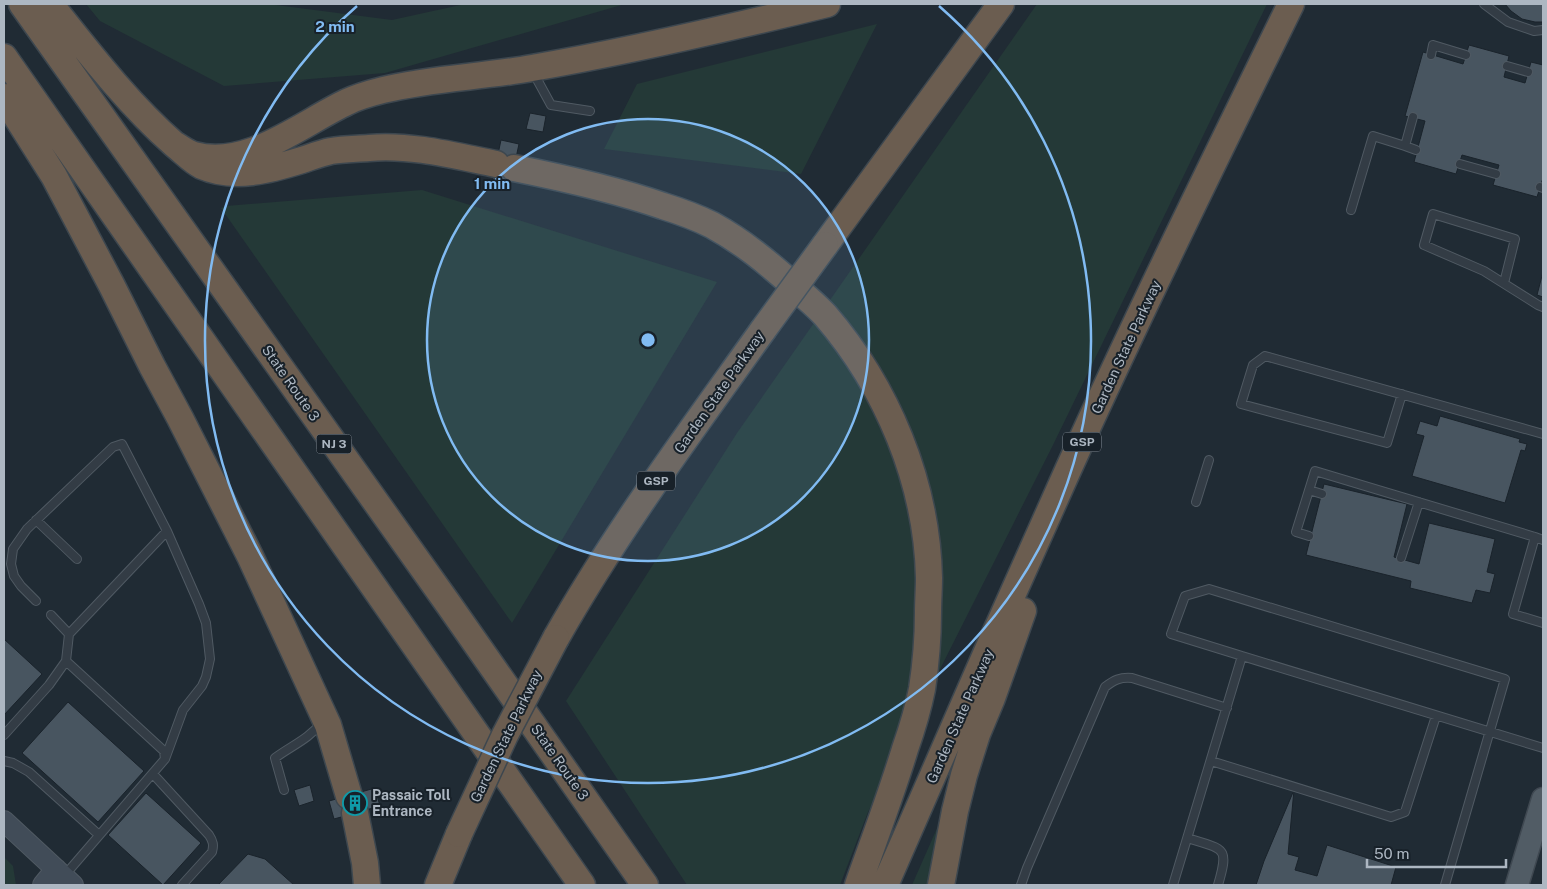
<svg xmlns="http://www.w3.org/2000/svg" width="1547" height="889" font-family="'Public Sans',sans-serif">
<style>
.green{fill:#243937}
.building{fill:#485560;stroke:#1a232b}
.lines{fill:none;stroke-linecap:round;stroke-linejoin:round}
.lane-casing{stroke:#505a63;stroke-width:10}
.secondary-casing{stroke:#505a63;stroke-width:22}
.primary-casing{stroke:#3f4851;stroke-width:25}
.highway-casing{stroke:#3d474f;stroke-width:29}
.lane{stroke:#333c45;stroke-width:8}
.secondary{stroke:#414c58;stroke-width:20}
.primary{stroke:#515c65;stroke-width:22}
.highway{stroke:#6b5d50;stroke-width:26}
.highway-bridge-casing{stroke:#3d474f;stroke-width:29;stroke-linecap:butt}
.highway-bridge{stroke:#6b5d50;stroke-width:26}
.ring{fill:none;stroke:#81bbf2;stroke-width:2.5}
.labels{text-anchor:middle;stroke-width:4;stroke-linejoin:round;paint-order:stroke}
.shield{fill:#182129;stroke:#808a94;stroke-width:1}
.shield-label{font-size:12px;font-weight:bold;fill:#adb7c2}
.street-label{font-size:14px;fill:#adb7c2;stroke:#182129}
.poi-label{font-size:14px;font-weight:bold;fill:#adb7c2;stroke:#182129;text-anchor:start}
.centre{fill:#81bbf2;stroke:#182129;stroke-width:2.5}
.ring-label{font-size:15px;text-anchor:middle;font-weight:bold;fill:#81bbf2;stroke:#182129;stroke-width:4;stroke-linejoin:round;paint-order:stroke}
</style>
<rect width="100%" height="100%" fill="#202b34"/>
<path class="green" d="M86,4H268L392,20L465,4H625L385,73L224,86L100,21Z
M1037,4H1267L1053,445L868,812L840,885H687L566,701L737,433Z
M877,24L801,174L604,149L637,84Z
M422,190L717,282L512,623L221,208L226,206Z
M938,826L933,885H912Z
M4,857L13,866L16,885H4Z"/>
<path class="building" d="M1505,4H1543V22H1535L1522,19L1511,11Z
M1469,45L1509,56L1504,77L1525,83L1531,62L1543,65V178L1537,197L1493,185L1499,165L1462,155L1456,174L1414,162L1425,121L1405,116L1423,52L1463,64Z
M530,113L546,116L543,132L526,129Z
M501,140L519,144L509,190L491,187Z
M1543,272V297L1537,295Z
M1440,416L1520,439L1519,442L1527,444L1525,451L1521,450L1505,503L1412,476L1424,436L1416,434L1420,421L1437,426Z
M1324,484L1407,504L1394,557L1419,564L1429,523L1495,539L1487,572L1495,574L1490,593L1476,590L1472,603L1410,588L1411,581L1306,555Z
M4,639L42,674L4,715Z
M68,702L144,771L98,822L22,753Z
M310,785L314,801L299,806L294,790Z
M375,788L380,806L334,819L329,801Z
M1294,790L1288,854L1299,857L1295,870L1317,876L1327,845L1396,867L1391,885H1256L1264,861Z
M146,793L201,843L163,885L108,835Z
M248,854L265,859L294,885H218Z"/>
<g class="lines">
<defs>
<path id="lane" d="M1484,4L1508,22L1534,31L1543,30
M1431,55L1433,45L1466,55
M1507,66L1528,72
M533,72L551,105L590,111
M1413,117L1405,146L1416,150
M1460,164L1496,174
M1540,187L1543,188
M1351,210L1373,136L1405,146
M1504,283L1515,239L1433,214L1424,245L1484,271L1538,305L1543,307
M1402,394L1387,443L1241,404L1253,365L1265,356L1543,434
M1309,490L1322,494
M1196,502L1209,460
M36,520L77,559
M1309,536L1296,532L1315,471L1535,537
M1543,540L1535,537L1513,614L1543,623
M1401,558L1419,502
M36,601L21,586L14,576L11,564L13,549L27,529L113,447L122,444L167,531
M51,615L69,634
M1242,656L1171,634L1185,596L1209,589L1505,679L1445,885
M4,735L49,685L66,661L164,751L165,759
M4,761L13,763L29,772L99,835
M1211,761L1391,817L1405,812L1436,716
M153,774L209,835C213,841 214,845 212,852L182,885
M284,790L275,758C291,746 309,739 322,722
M1188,838C1223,850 1230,845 1218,885
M65,875L165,759L183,710L202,686L206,677L210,659L206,623L199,604L167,531L69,634L66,661
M1021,885L1027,868L1105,687C1114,680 1120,677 1132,678L1227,708
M1173,885L1242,656L1543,748"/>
<path id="secondary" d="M4,821L73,885
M43,885L56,869"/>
<path id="primary" d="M1517,885L1543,799"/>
<path id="highway" d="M22,4L449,605L645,885
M50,4C89,53 128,104 175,145C184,152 192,161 202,166C234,180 270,170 302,160C311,157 321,153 331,151C343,149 356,149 369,148C410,144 456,156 496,164
M4,57L582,885
M4,97L54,176L112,286L152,366L180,418L250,556L328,725L349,796
M174,144C181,148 187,153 194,155C247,170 302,123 347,102C359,96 371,93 383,90C432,78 483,77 532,68C631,51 729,28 827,4
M514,168C564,178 614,189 663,206C679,211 696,217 712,225C743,242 767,262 793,285C803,295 815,304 825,315C887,387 927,482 929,578C929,589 928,601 928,612C928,638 926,663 922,689C918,709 912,729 905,749C891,795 874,840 858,885
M825,245L1001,4
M556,638C617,530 691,431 763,330
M355,813L365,863L367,885
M438,885L459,834
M885,885C945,746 1006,608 1068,470C1139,313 1215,159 1291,4
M941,885L955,811L964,775L977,734L992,698L1023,611"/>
</defs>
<use href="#lane" class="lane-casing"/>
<use href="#secondary" class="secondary-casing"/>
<use href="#primary" class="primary-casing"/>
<use href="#highway" class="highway-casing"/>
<use href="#lane" class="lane"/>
<use href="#secondary" class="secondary"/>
<use href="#primary" class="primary"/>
<use href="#highway" class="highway"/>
<defs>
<path id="highway-bridge" d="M763,330L825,245
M459,834L505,735L556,638"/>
</defs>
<use href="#highway-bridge" class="highway-bridge-casing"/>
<use href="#highway-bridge" class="highway-bridge"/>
</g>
<circle cx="648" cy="340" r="221" fill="#81bbf2" fill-opacity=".12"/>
<g class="ring">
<circle cx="648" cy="340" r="221"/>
<path d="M939 6A443 443 0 1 1 357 6"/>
</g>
<defs>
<symbol id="building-ring" viewBox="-11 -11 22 22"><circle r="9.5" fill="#182129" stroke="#0f9aa8" stroke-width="1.5"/><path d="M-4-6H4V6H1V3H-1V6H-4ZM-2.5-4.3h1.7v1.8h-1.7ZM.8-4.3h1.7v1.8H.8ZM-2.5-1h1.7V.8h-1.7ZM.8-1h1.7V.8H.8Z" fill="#0f9aa8"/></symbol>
</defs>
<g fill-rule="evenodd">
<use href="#building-ring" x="341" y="789" width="28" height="28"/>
</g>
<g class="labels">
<g class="shield">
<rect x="1063" y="432.5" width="38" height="19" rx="4"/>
<rect x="316.5" y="434.5" width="35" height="19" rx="4"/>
<rect x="637" y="471.5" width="38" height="19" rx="4"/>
</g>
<g class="shield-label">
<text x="1082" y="446">GSP</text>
<text x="334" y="448">NJ 3</text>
<text x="656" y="485">GSP</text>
</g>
<g class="street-label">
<text transform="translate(1126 347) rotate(-65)" y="5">Garden State Parkway</text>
<text transform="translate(291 383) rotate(55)" y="5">State Route 3</text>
<text transform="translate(719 392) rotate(-55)" y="5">Garden State Parkway</text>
<text transform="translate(960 716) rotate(-66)" y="5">Garden State Parkway</text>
<text transform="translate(506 736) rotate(-64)" y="5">Garden State Parkway</text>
<text transform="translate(560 762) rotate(55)" y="5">State Route 3</text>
</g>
<g class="poi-label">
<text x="372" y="800">Passaic Toll<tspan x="372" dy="16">Entrance</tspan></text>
</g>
</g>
<circle cx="648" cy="340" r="8" class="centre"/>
<g class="ring-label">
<text x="335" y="32">2 min</text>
<text x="492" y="189">1 min</text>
</g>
<rect width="1547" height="889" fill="none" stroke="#adb7c2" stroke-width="10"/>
<path d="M1367 859v8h139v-8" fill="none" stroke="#adb7c2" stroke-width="2.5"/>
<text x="1374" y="859" font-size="15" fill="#adb7c2" stroke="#182129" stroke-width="4" paint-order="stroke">50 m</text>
</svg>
